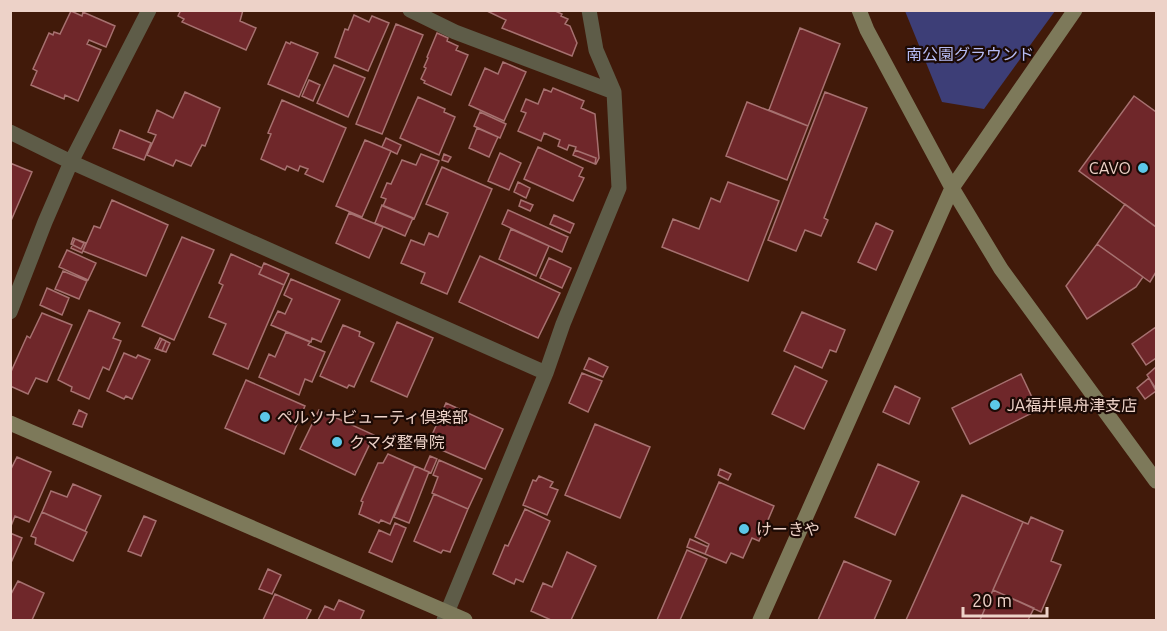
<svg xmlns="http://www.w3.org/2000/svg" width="1167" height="631" font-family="Ubuntu,'Noto Sans JP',sans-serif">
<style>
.green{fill:#3d3e77}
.building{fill:#6f272a;stroke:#a67170;stroke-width:1.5}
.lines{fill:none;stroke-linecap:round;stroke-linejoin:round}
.street{stroke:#5e5c48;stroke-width:15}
.secondary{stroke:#7d795a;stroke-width:15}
.poi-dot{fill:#5cc7e8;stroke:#1c0a05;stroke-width:2}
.labels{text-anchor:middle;stroke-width:4.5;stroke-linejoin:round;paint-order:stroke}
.park-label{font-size:16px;fill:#b6bbf2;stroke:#1c0a05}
.poi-label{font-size:16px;fill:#edd2c8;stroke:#1c0a05;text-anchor:start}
</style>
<rect width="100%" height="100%" fill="#411a0a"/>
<path class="green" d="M905,11H1055L984,109L942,102Z"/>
<path class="building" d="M181,10H243L240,21L256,28L246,50L182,22L184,19L178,16Z
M485,10H553L562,14L561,16L568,19L565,24L570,26L577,43L572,56L502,28L506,20Z
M71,11L82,16L83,12L115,26L106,47L89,40L87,44L101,50L78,101L65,95L64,99L31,85L37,71L33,69L49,33L53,35L54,32L60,34Z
M354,15L369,22L372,16L389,23L368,71L335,57L345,29L348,30Z
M396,24L423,35L382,134L356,124Z
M800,28L840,44L808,126L769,110Z
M437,33L448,38L447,41L458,46L456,50L468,55L451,95L424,83L425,81L421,79L426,68L424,67L428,58L427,57Z
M286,42L290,44L291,42L318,53L299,97L268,84Z
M503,62L526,72L504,121L469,105L485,68L498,74Z
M334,65L365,78L348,117L317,103Z
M309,80L320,85L313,101L302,96Z
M553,88L584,101L581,108L595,114L599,158L596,164H595L596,158L575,150L576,147L569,145L567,150L558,146L560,140L544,133L541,141L518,131L526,113L521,111L526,99L538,104L544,89L551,92Z
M185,92L220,108L205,146L202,145L191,166L176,160L173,166L147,155L156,135L148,132L157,110L173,118Z
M825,92L867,108L824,218L828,220L821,236L805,230L796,251L768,240Z
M1134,96L1156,112V227L1079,171Z
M418,97L445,109L444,112L455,117L439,155L400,138Z
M282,100L346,128L323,182L305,174L308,169L300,166L298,171L287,166L285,170L261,159L271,134L268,133Z
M747,102L808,126L787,180L726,156Z
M480,112L506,124L500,138L474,126Z
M477,128L498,137L489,157L469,148Z
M120,130L151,143L144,160L113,148Z
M386,138L401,145L397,154L382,147Z
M365,140L391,151L362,217L336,206Z
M538,147L583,168L579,176L584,178L573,201L524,179Z
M575,150L596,158L595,164L573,155Z
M500,153L521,163L509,190L488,181Z
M421,154L439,161L414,219L383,206L386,199L381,197L387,183L391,184L402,160L416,165Z
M444,154L451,157L448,162L442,160Z
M10,163L32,172L10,223Z
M442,167L492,189L447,294L421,283L425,273L401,263L411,240L424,245L429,233L438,237L448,213L426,204Z
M518,182L530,188L526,198L514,192Z
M728,182L779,201L748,281L662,247L673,219L699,229L711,198L720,202Z
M112,200L168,225L146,276L83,251L94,226L100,228Z
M521,200L533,205L530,211L519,206Z
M1125,204L1156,227V272L1150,282L1097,244Z
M382,205L413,218L405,236L375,223Z
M508,210L568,237L562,252L502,224Z
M349,213L383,227L369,258L336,243Z
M554,215L574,224L570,233L550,224Z
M876,223L893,231L876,270L858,262Z
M511,229L549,246L536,276L499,259Z
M182,237L214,250L174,340L142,326Z
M73,238L84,243L81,249L71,244Z
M75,239L86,243L82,253L71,248Z
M1097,244L1143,277L1136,287L1087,319L1066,286Z
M67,250L96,263L88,280L59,267Z
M231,254L262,268L259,274L284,285L248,369L213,354L226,324L209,317L223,285L219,283Z
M480,256L560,293L538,338L459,302Z
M549,258L571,268L562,288L540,278Z
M264,263L289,274L284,285L259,274Z
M63,271L87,281L79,299L55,289Z
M291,279L340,300L321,342L312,338L311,342L271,325L278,311L285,314L292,299L284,295Z
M47,288L69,298L62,315L40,305Z
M89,310L120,323L113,338L121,341L109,370L103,367L89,399L71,391L72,387L58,380Z
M802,312L845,330L836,352L830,350L822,368L784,351Z
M42,313L72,325L47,382L36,378L28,394L10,386V374L27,336L30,338Z
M397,322L433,338L407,397L371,381Z
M343,325L360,332L359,336L374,343L354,387L349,385L347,388L320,376Z
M1156,327V358L1146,365L1132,344Z
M286,332L310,342L308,345L325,352L312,382L305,379L299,395L259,377L269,354L275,357Z
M160,338L166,341L162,351L155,348Z
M162,339L170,343L166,352L157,349Z
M124,353L136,358L138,355L150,360L132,399L126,396L124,399L107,391Z
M589,358L608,367L603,377L584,369Z
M795,366L827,381L804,429L772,414Z
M1156,367V389L1147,375Z
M582,373L602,381L588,412L569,403Z
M1021,374L1038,410L970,444L952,408Z
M1149,378L1156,391L1145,399L1137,388Z
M246,380L305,406L284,454L225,428Z
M895,386L920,398L909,424L883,412Z
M446,403L503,429L485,469L428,444Z
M79,410L87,414L82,427L73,424Z
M319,410L374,435L355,475L300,449Z
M595,424L650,447L620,518L565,495Z
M388,454L415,466L390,524L381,520L379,523L359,514L363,502L361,501L378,463H383Z
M430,456L437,459L431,473L424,470Z
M17,457L51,472L29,522L15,516L11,526L10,471Z
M439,460L482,479L468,509L432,493L438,477L433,475Z
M878,464L919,482L895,535L855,517Z
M415,466L429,472L409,523L394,517Z
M720,469L731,474L728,480L718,475Z
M539,476L553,482L550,487L558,490L547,515L523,505L533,480L536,481Z
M719,482L774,506L759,541L752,538L743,558L731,553L726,563L705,554L709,544L695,537Z
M73,484L101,496L85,531L42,512L51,491L67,497Z
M434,494L468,509L450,552L443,550L441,553L414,541Z
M962,495L1023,522L993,590L980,620H906Z
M525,509L550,521L523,582L516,579L514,584L493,574L505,545L508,546Z
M42,512L87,532L73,561L35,544L36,538L31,536Z
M144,516L156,521L141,556L128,551Z
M1031,517L1063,531L1051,561L1061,565L1041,612L993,590L1023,522L1028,524Z
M395,523L406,528L392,562L369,552L379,530L390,535Z
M10,533L22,538L10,565Z
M690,539L708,547L705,554L687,547Z
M687,550L707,559L680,620H657Z
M567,552L596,566L571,620H551L531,611L543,583L552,587Z
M844,561L891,581L874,620H818Z
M268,569L281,575L272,594L259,589Z
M18,581L44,593L32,620H10V596Z
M993,590L1034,608L1028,620H980Z
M275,594L311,610L306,620H263Z
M339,600L364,611L360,620H318L325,606L334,610Z"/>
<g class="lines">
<path class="street" d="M410,10L455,32L614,92
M10,132L71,162L546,373
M10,312L45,222L71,162L149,10
M444,620L546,373L563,324L619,188L614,92L596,50L589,10"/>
<path class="secondary" d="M859,10L867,30L952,188L1001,269L1156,481
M10,423L465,620
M760,620L952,188L1075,10"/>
</g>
<g class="poi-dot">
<circle cx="1143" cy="168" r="6"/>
<circle cx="995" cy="405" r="6"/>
<circle cx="265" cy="417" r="6"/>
<circle cx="337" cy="442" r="6"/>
<circle cx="744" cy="529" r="6"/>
</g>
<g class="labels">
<g class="park-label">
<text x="970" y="60">南公園グラウンド</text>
</g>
<g class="poi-label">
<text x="1131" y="174" text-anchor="end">CAVO</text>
<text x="1007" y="411">JA福井県舟津支店</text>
<text x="277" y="423">ペルソナビューティ倶楽部</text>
<text x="349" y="448">クマダ整骨院</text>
<text x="756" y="535">けーきや</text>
</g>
</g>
<rect width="1167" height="631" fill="none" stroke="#edd2c8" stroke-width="24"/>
<path d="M963 607v9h84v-9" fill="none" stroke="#edd2c8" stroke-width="3"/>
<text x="972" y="607" font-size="18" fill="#edd2c8" stroke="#1c0a05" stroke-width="4.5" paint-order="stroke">20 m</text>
</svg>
